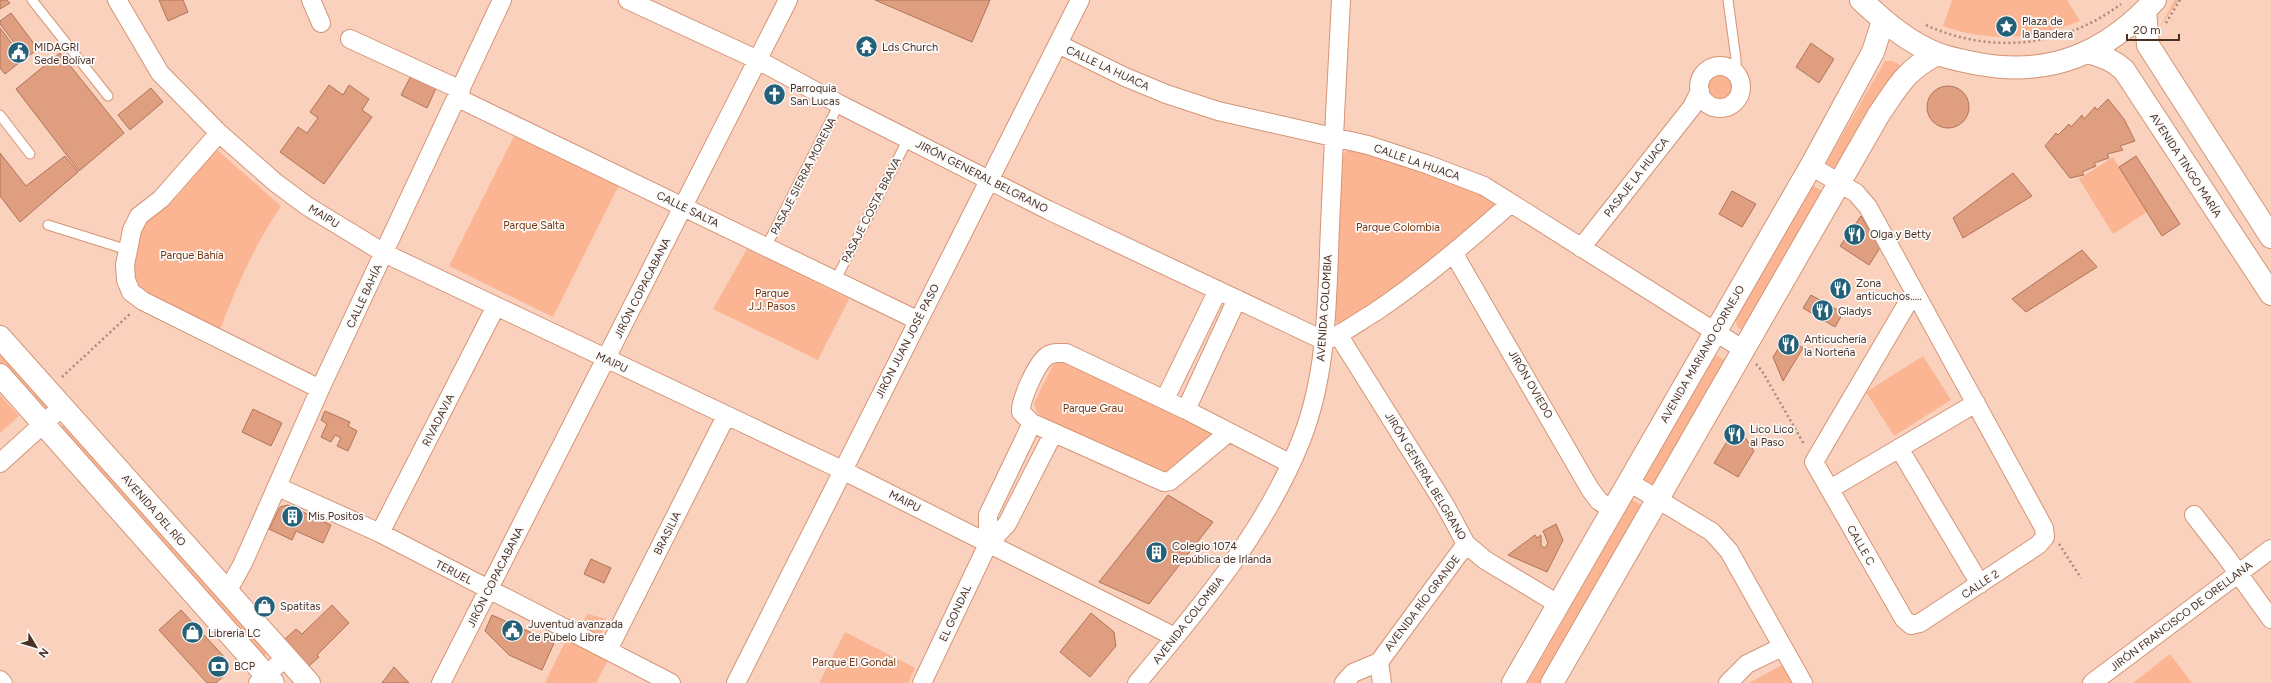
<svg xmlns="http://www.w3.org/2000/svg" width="2271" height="683" font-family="Figtree,sans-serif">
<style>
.green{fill:#fbb592}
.building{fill:#de9e7f;stroke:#b07456}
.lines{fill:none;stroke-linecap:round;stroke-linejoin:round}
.service-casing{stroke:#d49576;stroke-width:11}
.minor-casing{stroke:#d49576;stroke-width:20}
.secondary-casing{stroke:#d49576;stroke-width:24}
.path{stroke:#ab8979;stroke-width:2.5;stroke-dasharray:2 3;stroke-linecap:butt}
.service{stroke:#fff;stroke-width:9}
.minor{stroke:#fff;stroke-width:18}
.secondary{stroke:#fff;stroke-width:22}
.labels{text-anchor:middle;stroke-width:3.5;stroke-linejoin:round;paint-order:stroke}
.poi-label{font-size:11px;fill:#4b3124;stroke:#fbfbfb;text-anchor:start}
.street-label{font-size:11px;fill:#4b3124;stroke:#fbfbfb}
.park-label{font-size:11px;fill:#763610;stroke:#fbfbfb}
</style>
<rect width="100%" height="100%" fill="#f9d1bd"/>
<path class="green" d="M1952,0H2067L2080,21C2035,39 1989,43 1943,26Z
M2175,0H2179L2159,28Z
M1885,61H1893L1902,66L1849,177L1826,163Z
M1709 86a13 13 0 1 1 26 0a13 13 0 1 1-26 0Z
M515,134L619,185L553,317L449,266Z
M1354,148L1495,199L1497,212L1350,328L1337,324L1334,317L1341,156L1347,151Z
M216,149L281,206C255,244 237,286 220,329L146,293L138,288L133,277L138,236L144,224L181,192Z
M2113,157L2147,212L2113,234L2079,179Z
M1812,185L1834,198L1749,333L1738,328L1735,319Z
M747,249L849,299L818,360L713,309Z
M0,348L51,403L46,412L0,367Z
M1716,355L1737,367L1663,497L1639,485Z
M1923,356L1951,400L1894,436L1866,392Z
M1059,361L1069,363L1210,430V439L1165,476L1045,420L1037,412L1034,403L1053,365Z
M0,395L19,416L0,433Z
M66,423L270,651L261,658L56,431Z
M1632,500L1653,512L1554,683H1527Z
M588,614L606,619L601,636L588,632L582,622Z
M845,632L915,668L908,683H819Z
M566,640L608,660L596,683H545Z
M2170,654L2192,683H2133Z
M1782,665L1793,683H1749Z"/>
<path class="building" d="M0,0H7L10,3L0,9Z
M159,0H183L188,12L168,21Z
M875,0H990L972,42Z
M11,13L38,49L26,58L0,24V21Z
M0,28L24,59L5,74L0,68Z
M1811,43L1834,59L1819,83L1796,67Z
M60,53L124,133L79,171L16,89Z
M412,74L437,86L427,108L401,95Z
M329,85L343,95L349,85L369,99L362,110L372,117L324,184L280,152L298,127L307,133L318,118L310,112Z
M1927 107a21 21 0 1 1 42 0a21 21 0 1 1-42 0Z
M151,88L163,102L130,130L118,115Z
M2108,99L2124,119L2135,141L2120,146L2123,150L2107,154L2109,158L2094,163L2096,166L2082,172L2084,175L2070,178L2045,146L2056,133L2058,135L2069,124L2071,127L2082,115L2084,119L2095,107L2097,110Z
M0,153L26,186L65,156L78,172L20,222L0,196Z
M2136,156L2180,224L2162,236L2119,167Z
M2013,173L2032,196L1963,238L1953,218Z
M1732,191L1756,204L1742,227L1719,214Z
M1861,216L1880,248L1869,265L1840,246Z
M2082,250L2097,267L2026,312L2012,299Z
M1811,295L1843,313L1835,327L1803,308Z
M1786,337L1803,348L1783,381L1773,357Z
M253,409L282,423L271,446L242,432Z
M325,411L350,422L348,426L357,431L348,451L337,446L341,438L335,435L331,442L321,437L327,424L321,420Z
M1737,425L1754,451L1738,477L1714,463Z
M1168,495L1213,522L1149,604L1099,582Z
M288,505L331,525L323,543L296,531L292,540L269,529L280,507Z
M1556,524L1563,540L1547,572L1508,555L1535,535L1537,538L1541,535V546L1545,548L1548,543L1543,531Z
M591,559L611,568L604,583L584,574Z
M262,598L272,608L267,614L256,603Z
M332,605L349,623L317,655L319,657L309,666L284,640L296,629L302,634Z
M181,610L227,660L228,672L216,683H207L159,630Z
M1091,613L1114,632L1116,646L1090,677L1060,652Z
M492,615L554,643L542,670L509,655L485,631Z
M394,667L409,683H382Z"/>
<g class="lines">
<defs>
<path id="service" d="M32,0L108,96
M1728,0L1736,59V73
M0,115L30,154
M48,225L128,250
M766,247L839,104
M835,281L908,139"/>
<path id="minor" d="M117,0L160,73L219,133L276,183L307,206L384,253L842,470L1175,637
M311,0L321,23
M628,0L758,60L839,104L1048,210L1325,341C1343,334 1358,322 1375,312C1424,279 1467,242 1511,203
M350,39L461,90
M1058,44L1125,77L1166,94L1218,111L1368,145L1429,165L1484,186L1744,350
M1699 87a21 21 0 1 1 42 0a21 21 0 1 1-42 0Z
M458,98L917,320
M219,133L161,199L139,216L132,230L125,265L126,280L131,292L143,301L320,389
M1811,166L1856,193L1868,207L2044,528L2045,537L2038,545L1920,623L1911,625L1904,619L1814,462L1914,292
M1581,248L1692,107L1700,91
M1454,254L1590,489L1599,501L1613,510
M1339,336L1445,505L1466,544L1485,560L1558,604
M1165,399L1218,290
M1186,410L1237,299
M1229,432L1170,481L1164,482L1032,423L1021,412C1020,400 1037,363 1047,356C1052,352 1060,353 1066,353L1186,410L1291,464
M1899,448L1980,584
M0,463L63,406
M1629,482L1712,532L1729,551L1803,683
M278,487L380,533L671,683
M1830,489L1976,403
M2194,515L2225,555L2271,619
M380,533L496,306
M988,544V515L1032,423
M227,592L243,563L320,389L502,0
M608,650L726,416
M1379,662L1382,683
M0,680L3,683
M258,683L286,657
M441,683L788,0
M736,683L1080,0
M922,683L988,544L1007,524L1053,434
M1137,683C1200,608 1266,530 1302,438C1328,371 1327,297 1330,226C1333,151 1337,75 1341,0
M1344,683L1353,673L1379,662L1466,544
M1728,683L1747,664L1782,647
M2092,683L2271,549"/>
<path id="secondary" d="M1861,0C1884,21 1908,43 1938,54C1951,59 1965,61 1979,64C2051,77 2106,53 2155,0
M2145,11L2148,45L2271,237
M2087,52C2101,55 2113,60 2124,70L2271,294
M0,337L309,683
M0,375L273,683
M1513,683L1811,166L1873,52L1883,21
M1552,683L1879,114C1899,85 1905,71 1937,54"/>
</defs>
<use href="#service" class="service-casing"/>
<use href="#minor" class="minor-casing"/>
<use href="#secondary" class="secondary-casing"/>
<path class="path" d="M2166,23L2180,0
M1926,25C1991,55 2064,47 2121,4
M1756,364L1762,371L1804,444
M62,377L131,313
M2059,544L2081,578"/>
<use href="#service" class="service"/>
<use href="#minor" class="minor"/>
<use href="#secondary" class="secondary"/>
</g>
<defs>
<symbol id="sight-disc" viewBox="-11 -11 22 22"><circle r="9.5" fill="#246178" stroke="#fbfbfb"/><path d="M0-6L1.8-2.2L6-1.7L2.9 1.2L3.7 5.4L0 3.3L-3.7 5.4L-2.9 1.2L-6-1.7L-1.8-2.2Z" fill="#fff"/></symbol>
<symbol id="temple-disc" viewBox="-11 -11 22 22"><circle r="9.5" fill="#246178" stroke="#fbfbfb"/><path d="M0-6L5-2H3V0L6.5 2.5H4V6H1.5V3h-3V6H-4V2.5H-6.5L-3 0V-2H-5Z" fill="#fff"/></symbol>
<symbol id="civic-disc" viewBox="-11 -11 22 22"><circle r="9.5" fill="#246178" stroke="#fbfbfb"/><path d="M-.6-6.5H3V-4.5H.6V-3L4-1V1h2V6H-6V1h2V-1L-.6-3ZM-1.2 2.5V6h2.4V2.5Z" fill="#fff"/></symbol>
<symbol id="church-disc" viewBox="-11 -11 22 22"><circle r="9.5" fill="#246178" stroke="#fbfbfb"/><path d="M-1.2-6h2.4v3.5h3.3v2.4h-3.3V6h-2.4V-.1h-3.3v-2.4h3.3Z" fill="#fff"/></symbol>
<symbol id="restaurant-disc" viewBox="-11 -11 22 22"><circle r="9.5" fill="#246178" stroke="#fbfbfb"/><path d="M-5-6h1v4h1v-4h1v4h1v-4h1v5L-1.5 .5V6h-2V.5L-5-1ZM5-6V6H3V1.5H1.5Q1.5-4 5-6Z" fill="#fff"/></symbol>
<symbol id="building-disc" viewBox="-11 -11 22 22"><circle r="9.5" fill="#246178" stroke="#fbfbfb"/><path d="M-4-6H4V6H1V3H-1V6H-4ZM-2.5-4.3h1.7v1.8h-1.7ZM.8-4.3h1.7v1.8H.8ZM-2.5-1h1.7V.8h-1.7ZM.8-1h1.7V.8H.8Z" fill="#fff"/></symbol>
<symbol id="shop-disc" viewBox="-11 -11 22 22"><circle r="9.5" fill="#246178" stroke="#fbfbfb"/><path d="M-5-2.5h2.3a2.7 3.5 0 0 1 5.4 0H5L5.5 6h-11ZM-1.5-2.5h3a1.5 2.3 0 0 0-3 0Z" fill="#fff"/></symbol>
<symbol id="bank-disc" viewBox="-11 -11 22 22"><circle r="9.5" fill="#246178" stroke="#fbfbfb"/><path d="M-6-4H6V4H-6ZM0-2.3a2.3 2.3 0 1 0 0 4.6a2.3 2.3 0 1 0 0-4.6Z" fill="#fff"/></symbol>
</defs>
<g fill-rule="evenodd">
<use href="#sight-disc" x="1994" y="14" width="25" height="25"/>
<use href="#temple-disc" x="854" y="34" width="25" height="25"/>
<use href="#civic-disc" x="6" y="40" width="25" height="25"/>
<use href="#church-disc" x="762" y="82" width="25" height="25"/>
<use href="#restaurant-disc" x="1842" y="222" width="25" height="25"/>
<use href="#restaurant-disc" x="1828" y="276" width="25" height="25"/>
<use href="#restaurant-disc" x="1810" y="298" width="25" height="25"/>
<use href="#restaurant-disc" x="1776" y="332" width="25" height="25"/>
<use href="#restaurant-disc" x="1722" y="422" width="25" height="25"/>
<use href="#building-disc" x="280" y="504" width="25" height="25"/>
<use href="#building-disc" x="1144" y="540" width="25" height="25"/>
<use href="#shop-disc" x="252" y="594" width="25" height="25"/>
<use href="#civic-disc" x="500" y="618" width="25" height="25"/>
<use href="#shop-disc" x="180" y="620" width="25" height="25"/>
<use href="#bank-disc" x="206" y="654" width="25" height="25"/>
</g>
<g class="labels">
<g class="poi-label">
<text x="2022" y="25">Plaza de<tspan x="2022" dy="13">la Bandera</tspan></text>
<text x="34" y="51">MIDAGRI<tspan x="34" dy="13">Sede Bolívar</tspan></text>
<text x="882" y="51">Lds Church</text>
<text x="790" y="92">Parroquia<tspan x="790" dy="13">San Lucas</tspan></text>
<text x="1870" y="238">Olga y Betty</text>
<text x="1856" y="287">Zona<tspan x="1856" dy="13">anticuchos.....</tspan></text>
<text x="1838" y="315">Gladys</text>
<text x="1804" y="343">Anticuchería<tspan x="1804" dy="13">la Norteña</tspan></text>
<text x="1750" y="433">Lico Lico<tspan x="1750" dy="13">al Paso</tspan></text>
<text x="308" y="520">Mis Positos</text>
<text x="1172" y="550">Colegio 1074<tspan x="1172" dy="13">República de Irlanda</tspan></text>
<text x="280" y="610">Spatitas</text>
<text x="528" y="628">Juventud avanzada<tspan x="528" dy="13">de Pubelo Libre</tspan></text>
<text x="208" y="637">Libreria LC</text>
<text x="234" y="670">BCP</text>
</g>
<g class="street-label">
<text transform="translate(1108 68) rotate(25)" y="4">CALLE LA HUACA</text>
<text transform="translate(1417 162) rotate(19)" y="4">CALLE LA HUACA</text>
<text transform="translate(2186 165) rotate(57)" y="4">AVENIDA TINGO MARÍA</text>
<text transform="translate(803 176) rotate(-63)" y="4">PASAJE SIERRA MORENA</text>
<text transform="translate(982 176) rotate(27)" y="4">JIRÓN GENERAL BELGRANO</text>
<text transform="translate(1636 177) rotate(-52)" y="4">PASAJE LA HUACA</text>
<text transform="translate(688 209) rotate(26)" y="4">CALLE SALTA</text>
<text transform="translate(871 210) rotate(-63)" y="4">PASAJE COSTA BRAVA</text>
<text transform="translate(324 216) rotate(32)" y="4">MAIPU</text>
<text transform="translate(642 288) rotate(-63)" y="4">JIRÓN COPACABANA</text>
<text transform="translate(364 296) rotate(-65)" y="4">CALLE BAHÍA</text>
<text transform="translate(1324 308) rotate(-86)" y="4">AVENIDA COLOMBIA</text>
<text transform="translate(907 341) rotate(-63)" y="4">JIRÓN JUAN JOSÉ PASO</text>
<text transform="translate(1702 354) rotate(-60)" y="4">AVENIDA MARIANO CORNEJO</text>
<text transform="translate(612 362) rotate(25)" y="4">MAIPU</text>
<text transform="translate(1531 384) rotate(60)" y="4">JIRÓN OVIEDO</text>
<text transform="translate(438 420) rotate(-63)" y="4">RIVADAVIA</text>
<text transform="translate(1426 476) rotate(59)" y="4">JIRÓN GENERAL BELGRANO</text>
<text transform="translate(905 501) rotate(27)" y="4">MAIPU</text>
<text transform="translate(154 510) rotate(49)" y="4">AVENIDA DEL RÍO</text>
<text transform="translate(667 533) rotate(-63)" y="4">BRASILIA</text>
<text transform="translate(1861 545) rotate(60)" y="4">CALLE C</text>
<text transform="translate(454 572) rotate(27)" y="4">TERUEL</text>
<text transform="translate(495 577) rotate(-63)" y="4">JIRÓN COPACABANA</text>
<text transform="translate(1980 584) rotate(-34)" y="4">CALLE 2</text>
<text transform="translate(1422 603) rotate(-53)" y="4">AVENIDA RÍO GRANDE</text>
<text transform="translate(955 613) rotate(-65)" y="4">EL GONDAL</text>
<text transform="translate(2181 616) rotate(-37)" y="4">JIRÓN FRANCISCO DE ORELLANA</text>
<text transform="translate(1188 620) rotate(-52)" y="4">AVENIDA COLOMBIA</text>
</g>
<g class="park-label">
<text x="534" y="229">Parque Salta</text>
<text x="1398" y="231">Parque Colombia</text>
<text x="192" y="259">Parque Bahía</text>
<text x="772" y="297">Parque<tspan x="772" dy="13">J.J. Pasos</tspan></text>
<text x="1093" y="412">Parque Grau</text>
<text x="854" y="666">Parque El Gondal</text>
</g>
</g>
<g transform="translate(36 647) rotate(128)" stroke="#fbfbfb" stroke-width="3" paint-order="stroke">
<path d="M0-3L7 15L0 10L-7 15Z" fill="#4b3124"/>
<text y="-6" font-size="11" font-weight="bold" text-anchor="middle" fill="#4b3124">N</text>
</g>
<path d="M2127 34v6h52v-6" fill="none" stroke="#4b3124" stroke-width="2"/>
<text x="2133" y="34" font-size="12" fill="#4b3124" stroke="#fbfbfb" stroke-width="3" paint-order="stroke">20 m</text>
</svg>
